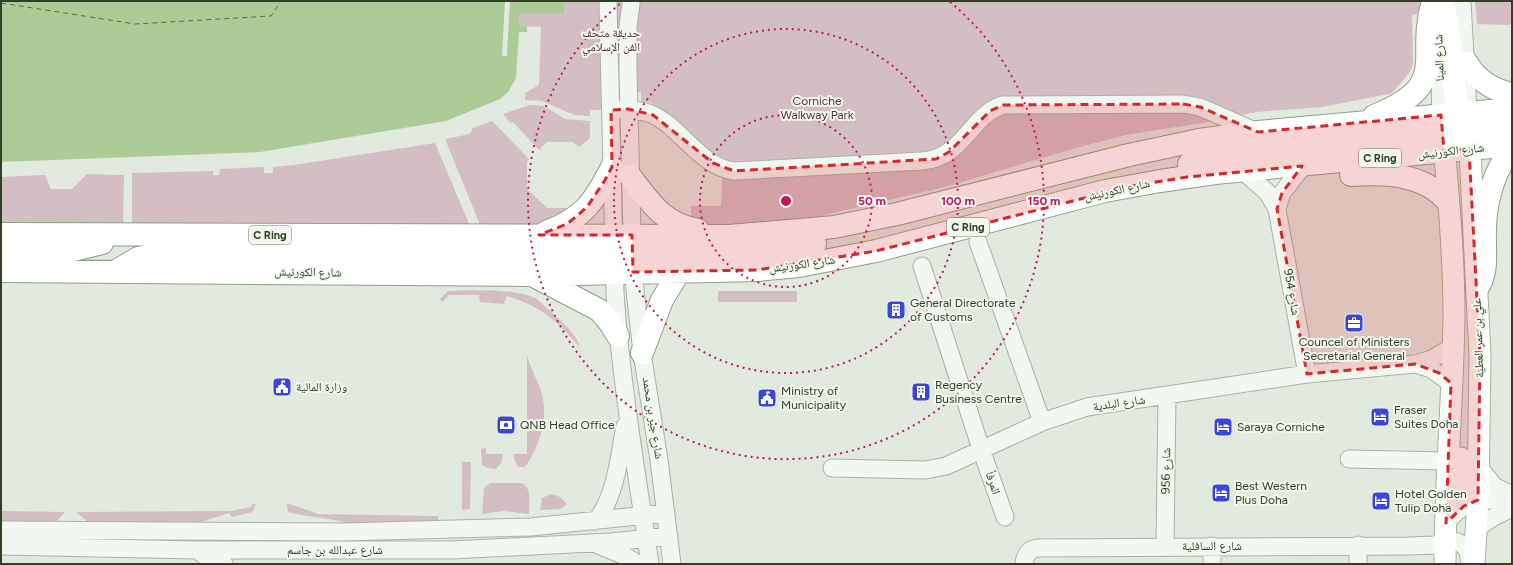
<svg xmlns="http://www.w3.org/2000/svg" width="1513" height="565" font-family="Figtree,'Noto Naskh Arabic',sans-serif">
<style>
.green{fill:#d3bfc3}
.water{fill:#accb97}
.pier{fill:#e2e9df}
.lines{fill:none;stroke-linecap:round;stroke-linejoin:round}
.ferry{stroke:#49772e;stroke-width:1;stroke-dasharray:5 4;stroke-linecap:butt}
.minor-casing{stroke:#a8b3a4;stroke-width:19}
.major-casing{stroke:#a5b59d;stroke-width:23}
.highway-casing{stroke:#8ea185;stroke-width:24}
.minor{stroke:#f3f7f2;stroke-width:17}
.major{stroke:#fff;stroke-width:21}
.highway{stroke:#fff;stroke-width:22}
.marked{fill:#d62828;fill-opacity:0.2;stroke:#d62828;stroke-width:3;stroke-dasharray:8 5;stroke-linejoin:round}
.ring{fill:none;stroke:#c2185b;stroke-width:2;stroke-dasharray:2 4}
.labels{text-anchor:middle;stroke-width:4;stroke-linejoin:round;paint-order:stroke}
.shield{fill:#f1f6ee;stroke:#687763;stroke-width:1}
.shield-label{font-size:11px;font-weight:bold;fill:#2e4127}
.park-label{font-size:12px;fill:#5e3338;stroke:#f1f6ee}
.street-label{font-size:12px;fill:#2e4127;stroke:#f1f6ee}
.poi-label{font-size:12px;fill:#2e4127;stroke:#f1f6ee;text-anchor:start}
.centre{fill:#c2185b;stroke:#f1f6ee;stroke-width:2}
.ring-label{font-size:12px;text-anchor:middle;font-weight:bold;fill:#c2185b;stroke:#f1f6ee;stroke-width:4;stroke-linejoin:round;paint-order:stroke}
</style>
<rect width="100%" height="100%" fill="#e2e9df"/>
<path class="green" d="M565,1H1420V9L1417,14L1412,15L1413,64L1411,70L1405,78L1392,93L1389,94L1322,107L1256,112L1215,121L1126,135L1076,148L945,187L807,219L724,226L691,224V206H721L723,163L649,102H641V92L610,93L602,110H590V116L574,115L542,101L525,100V93L539,85L541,27L519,26V14H564Z
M1475,1H1512V22L1509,25L1477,24Z
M530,105L544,106L565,119L590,121V138L580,147L572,142H547L539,150L513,122L510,123L503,114Z
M492,121L529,159L527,162V189L547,208H573L549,224L481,227L445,139L465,135L470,133L473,128Z
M435,143L470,226L132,225V173L213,171V175H219L220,169L264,167V173H273V167L294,165Z
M87,174L124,175L123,225L1,226V177L45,175L51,189H72Z
M448,291C473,290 515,288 537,299C548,310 577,332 580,347C554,319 544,308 507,296L504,304L480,302L479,295H449L442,302L440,299Z
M718,291H797V302H718Z
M527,356C531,369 536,377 540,388C550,415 541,444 525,467H518L514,459V454H527Z
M486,448V454H503L501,463L496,469L488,468L482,465L481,449Z
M462,462H471L470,509L462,510Z
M490,483H522C532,488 529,504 529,514L503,511L482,514L484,488Z
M551,494L560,497L567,504L560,509L540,510L542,498Z
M287,503L318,514L438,516V525L351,524C331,518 309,517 288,512Z
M252,504H256L252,512L232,517L229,513L198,523L88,522L76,512L231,511L251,507Z
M1,511L65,512L55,523H1Z"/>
<path class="water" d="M1,1H565L564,14H519V26H527V32H519L516,78L509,91L500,99L446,121L260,152L1,162Z"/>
<path class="pier" d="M505,1H510L507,56H502Z"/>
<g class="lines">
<path class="ferry" d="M1,3L135,24L271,16L281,1"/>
<defs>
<path id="minor" d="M1462,1L1468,112
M608,4L615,293C621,384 637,474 650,564
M631,4L628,26V72L633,272L642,353L659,460L672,564
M1438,17L1441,115
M611,110C625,109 638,109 651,114C681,127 700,167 734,171L922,161C964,158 970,115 1003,105L1183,104L1200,107L1257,132
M1243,171L1267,192L1277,209L1307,374
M1277,209L1282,193L1303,166
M978,242L1042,422
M922,266L981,449L1005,517
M1415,364L1431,369L1451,383
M1349,459L1447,461
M1479,467L1494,486L1512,495
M832,468L925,470L946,466L1042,422L1087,407L1307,374L1415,364L1432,359L1452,347
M596,521C616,496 619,457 625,426
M1446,523C1468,496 1481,502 1512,498
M1476,529L1492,518L1512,508
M1,530L343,532L531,527L666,513
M598,545L625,556L638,564
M1,546L197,550H452L611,542L669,536
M1165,546L1167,396
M197,550L209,559L224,564
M1024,564C1025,555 1029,549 1038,548L1408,546L1435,545L1445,541L1458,542L1464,546L1468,551L1470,564
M1212,564V546
M1358,564V545"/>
<path id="major" d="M1469,131L1480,356L1478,500L1474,564
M1443,133C1448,193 1454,255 1454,315C1453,398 1445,481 1445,564
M1461,458C1460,478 1458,496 1478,507"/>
<path id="highway" d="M1442,1L1448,26L1459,128
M1467,63C1477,80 1493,90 1512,94
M1374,116C1453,84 1415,61 1433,1
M1449,144C1467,128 1489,131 1512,129
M1189,164L1269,150L1443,134L1458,126L1468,112
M1351,175C1384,173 1424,173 1448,202
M630,176C650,202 663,224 698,230
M546,232C584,218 594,202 612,167
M1,234L729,236L834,227L897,214L1129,155L1199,140L1258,132L1512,109
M1,251H69L102,243
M618,269L633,257L648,252H733L815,244
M118,270L138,258L164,253H619L628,248L632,235
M1,271L531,275L757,270L799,266L876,251L1105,191L1160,181L1215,173L1512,145
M532,275L599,310L610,323L618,336
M1477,289C1489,271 1484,251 1485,230C1485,203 1494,169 1512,149
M642,353L662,300L679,272"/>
</defs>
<use href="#minor" class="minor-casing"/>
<use href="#major" class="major-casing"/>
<use href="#highway" class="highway-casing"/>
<use href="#minor" class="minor"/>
<use href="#major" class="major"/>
<use href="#highway" class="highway"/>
</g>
<path class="marked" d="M1183,104L1200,107L1258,132L1441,115L1444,151L1469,149L1480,356L1478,500L1464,506L1446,523L1451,383L1439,373L1415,364L1307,374L1277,209L1282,193L1302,166L1187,177L1132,186L876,251L757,270L633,272L632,235H539L567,224L578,215L587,207L605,180L612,167L611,110L628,109L653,115L713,163L734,171L936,159L949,152L990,111L1003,105Z"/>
<g class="ring">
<circle cx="786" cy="201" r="86"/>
<circle cx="786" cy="201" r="172"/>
<path d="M950 2A258 258 0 1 1 622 2"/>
</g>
<defs>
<symbol id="building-square" viewBox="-11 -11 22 22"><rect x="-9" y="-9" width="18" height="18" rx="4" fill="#3c46d6" stroke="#f1f6ee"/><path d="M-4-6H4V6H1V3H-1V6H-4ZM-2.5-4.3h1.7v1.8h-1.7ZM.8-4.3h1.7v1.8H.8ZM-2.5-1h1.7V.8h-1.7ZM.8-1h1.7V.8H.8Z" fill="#fff"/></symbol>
<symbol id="office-square" viewBox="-11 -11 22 22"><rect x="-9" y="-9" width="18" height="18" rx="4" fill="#3c46d6" stroke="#f1f6ee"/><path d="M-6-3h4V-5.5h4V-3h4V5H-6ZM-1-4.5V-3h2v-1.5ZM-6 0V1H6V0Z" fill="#fff"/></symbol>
<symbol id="civic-square" viewBox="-11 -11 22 22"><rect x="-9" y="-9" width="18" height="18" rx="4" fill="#3c46d6" stroke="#f1f6ee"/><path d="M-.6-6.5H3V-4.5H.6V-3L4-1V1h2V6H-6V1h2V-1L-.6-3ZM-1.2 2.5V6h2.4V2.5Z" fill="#fff"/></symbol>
<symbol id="hotel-square" viewBox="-11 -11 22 22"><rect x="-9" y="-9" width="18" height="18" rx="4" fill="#3c46d6" stroke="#f1f6ee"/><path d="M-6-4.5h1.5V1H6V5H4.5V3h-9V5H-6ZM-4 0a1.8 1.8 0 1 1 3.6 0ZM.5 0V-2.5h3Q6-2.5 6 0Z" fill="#fff"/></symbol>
<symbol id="bank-square" viewBox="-11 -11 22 22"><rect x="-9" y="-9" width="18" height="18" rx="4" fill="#3c46d6" stroke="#f1f6ee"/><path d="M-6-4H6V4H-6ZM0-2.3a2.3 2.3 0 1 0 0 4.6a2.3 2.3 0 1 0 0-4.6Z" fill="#fff"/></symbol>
</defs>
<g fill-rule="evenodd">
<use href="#building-square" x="885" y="299" width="22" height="22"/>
<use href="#office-square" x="1343" y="312" width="22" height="22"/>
<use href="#civic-square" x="271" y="376" width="22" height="22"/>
<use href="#building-square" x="910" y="381" width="22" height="22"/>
<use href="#civic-square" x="756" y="387" width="22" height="22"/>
<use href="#hotel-square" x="1369" y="406" width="22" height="22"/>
<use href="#bank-square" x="495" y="414" width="22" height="22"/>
<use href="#hotel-square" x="1212" y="416" width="22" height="22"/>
<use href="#hotel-square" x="1210" y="482" width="22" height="22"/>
<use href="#hotel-square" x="1370" y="490" width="22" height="22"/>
</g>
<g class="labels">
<g class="shield">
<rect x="1359" y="149" width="42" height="18" rx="3"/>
<rect x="947" y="218" width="42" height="18" rx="3"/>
<rect x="249" y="226" width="42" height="18" rx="3"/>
</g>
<g class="shield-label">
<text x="1380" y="162">C Ring</text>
<text x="968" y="231">C Ring</text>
<text x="270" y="239">C Ring</text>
</g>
<g class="park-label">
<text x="611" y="37">حديقة متحف<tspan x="611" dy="14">الفن الإسلامي</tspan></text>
<text x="817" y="105">Corniche<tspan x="817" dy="14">Walkway Park</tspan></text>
</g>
<g class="street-label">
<text transform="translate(1439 58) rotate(-92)" y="4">شارع المينا</text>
<text transform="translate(1451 151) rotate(-6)" y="4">شارع الكورنيش</text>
<text transform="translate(1117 190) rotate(-12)" y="4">شارع الكورنيش</text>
<text transform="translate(802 264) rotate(-8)" y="4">شارع الكورنيش</text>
<text transform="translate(308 272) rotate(1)" y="4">شارع الكورنيش</text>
<text transform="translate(1292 292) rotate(80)" y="4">شارع 954</text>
<text transform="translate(1478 338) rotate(-92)" y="4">علي بن عمر العطية</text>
<text transform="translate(1119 403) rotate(-8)" y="4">شارع البلدية</text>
<text transform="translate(653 418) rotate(81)" y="4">شارع جبر بن محمد</text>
<text transform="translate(1166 471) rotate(-89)" y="4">شارع 956</text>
<text transform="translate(993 483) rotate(71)" y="4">المرفأ</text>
<text x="1212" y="550">شارع السافلية</text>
<text x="335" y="554">شارع عبدالله بن جاسم</text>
</g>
<g class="poi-label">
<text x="910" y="307">General Directorate<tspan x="910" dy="14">of Customs</tspan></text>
<text x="1354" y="346" text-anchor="middle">Councel of Ministers<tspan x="1354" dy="14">Secretarial General</tspan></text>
<text x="935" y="389">Regency<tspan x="935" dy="14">Business Centre</tspan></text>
<text x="296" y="391">وزارة المالية</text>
<text x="781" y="395">Ministry of<tspan x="781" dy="14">Municipality</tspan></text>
<text x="1394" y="414">Fraser<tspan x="1394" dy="14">Suites Doha</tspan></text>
<text x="520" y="429">QNB Head Office</text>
<text x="1237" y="431">Saraya Corniche</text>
<text x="1235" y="490">Best Western<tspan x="1235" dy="14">Plus Doha</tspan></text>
<text x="1395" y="498">Hotel Golden<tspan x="1395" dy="14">Tulip Doha</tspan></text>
</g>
</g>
<circle cx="786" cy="201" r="6" class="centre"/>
<g class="ring-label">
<text x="872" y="205">50 m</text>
<text x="958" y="205">100 m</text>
<text x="1044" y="205">150 m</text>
</g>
<rect width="1513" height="565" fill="none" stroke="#2e4127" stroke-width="4"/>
</svg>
